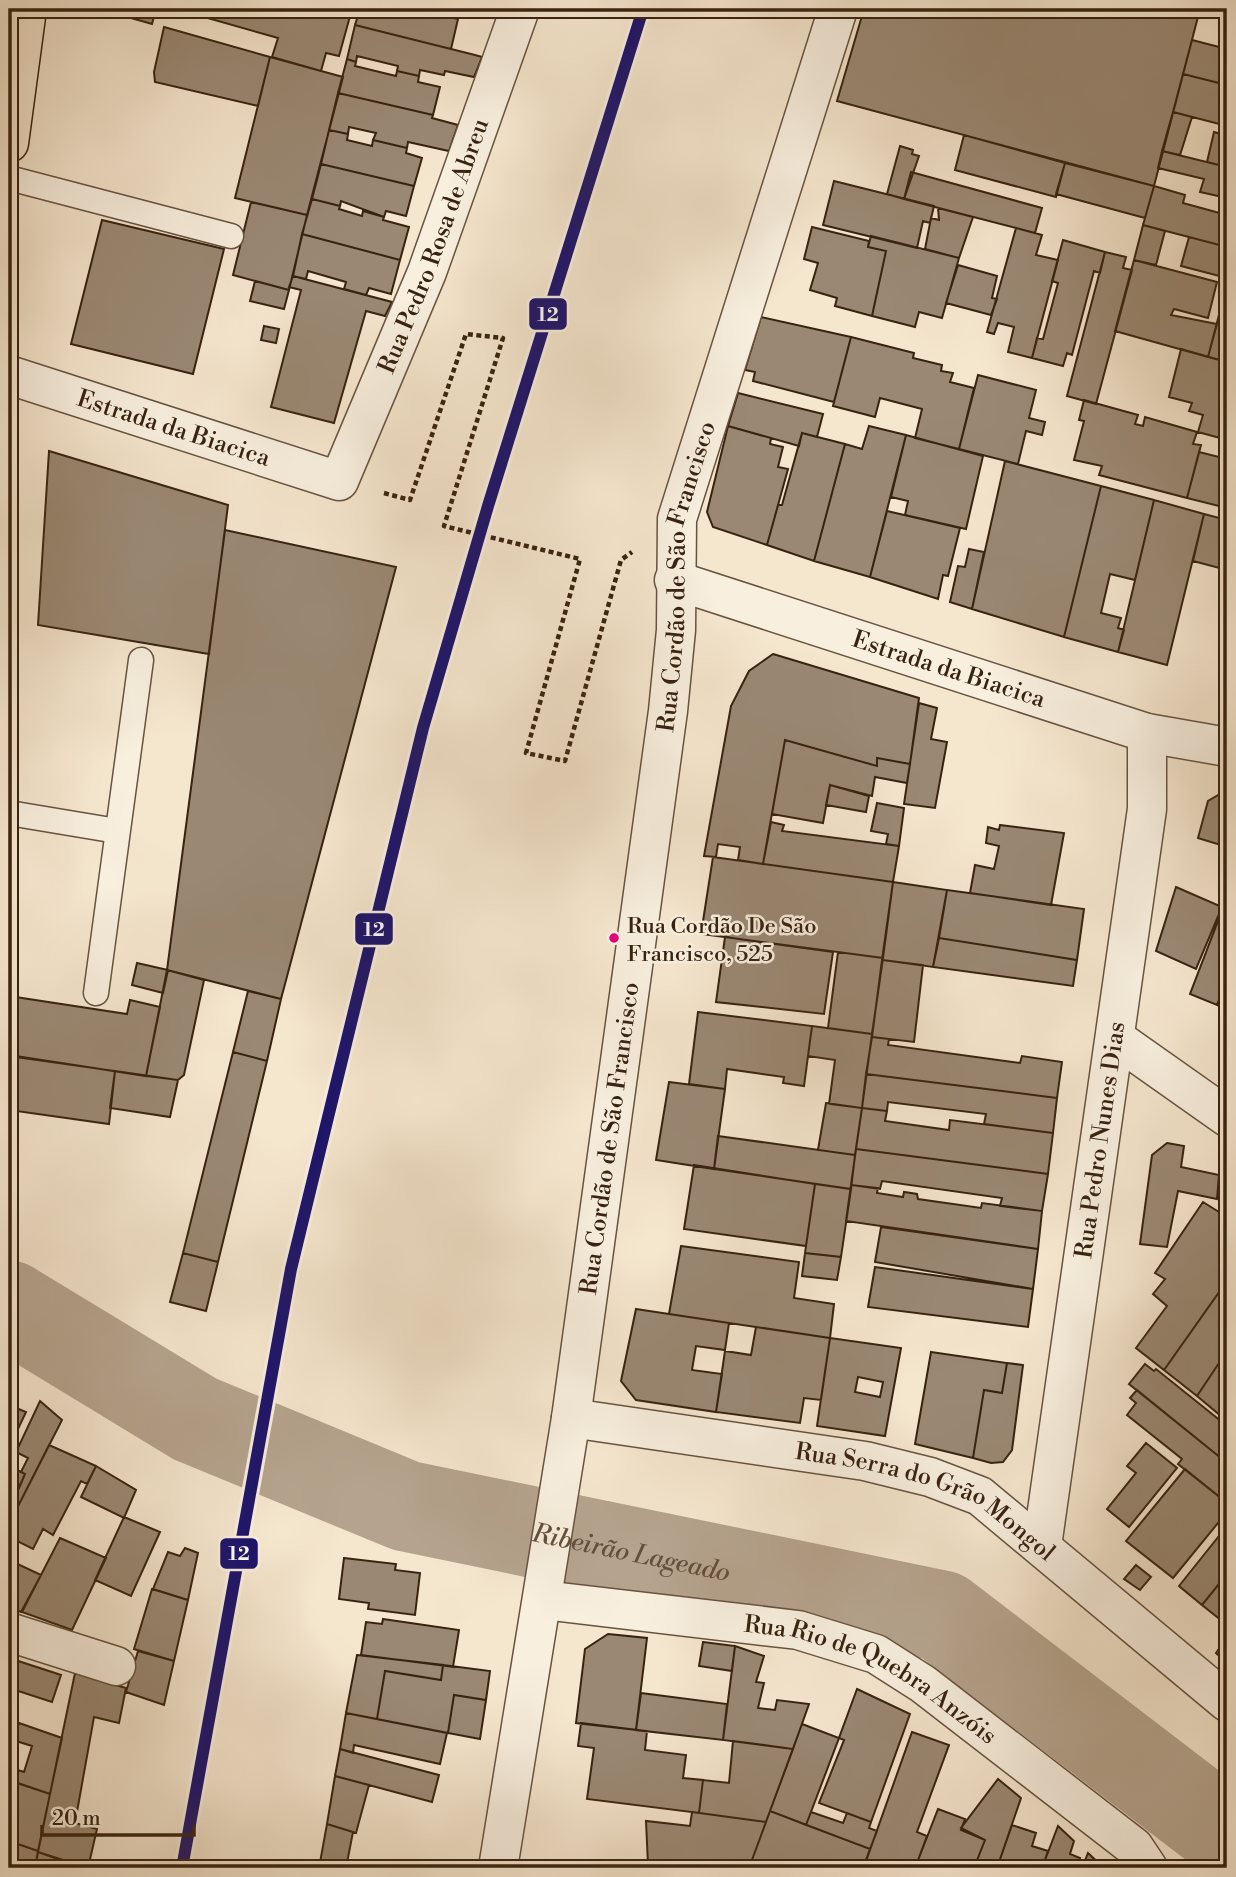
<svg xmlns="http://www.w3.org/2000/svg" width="1236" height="1877" font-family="'Libre Bodoni',serif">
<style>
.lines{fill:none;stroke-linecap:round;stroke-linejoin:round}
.river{stroke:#b5a38d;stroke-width:91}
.building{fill:#9a8873;stroke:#382210;stroke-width:2;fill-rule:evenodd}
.service-casing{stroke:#675340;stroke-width:27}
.minor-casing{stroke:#675340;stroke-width:41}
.tertiary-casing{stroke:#675340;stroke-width:41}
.primary-casing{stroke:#382210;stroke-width:41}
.path{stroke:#382210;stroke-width:4.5;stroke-dasharray:5 3.5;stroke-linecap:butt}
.service{stroke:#f8efdf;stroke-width:24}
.minor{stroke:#f8efdf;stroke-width:38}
.tertiary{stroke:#f8efdf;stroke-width:38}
.primary{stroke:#f5e6ce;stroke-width:38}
.rail-1-casing{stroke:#f8efdf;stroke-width:18}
.rail-1{stroke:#1c146b;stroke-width:12}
.bus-dot{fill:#e5007d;stroke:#f8efdf;stroke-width:2.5}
.labels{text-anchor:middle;stroke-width:5;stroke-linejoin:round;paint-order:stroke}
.bus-label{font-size:22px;fill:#382210;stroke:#f8efdf;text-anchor:start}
.street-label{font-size:24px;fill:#382210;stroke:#f8efdf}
.water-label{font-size:26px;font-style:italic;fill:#644f3c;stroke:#f8efdf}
.line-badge{stroke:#f8efdf;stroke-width:2.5}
.badge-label{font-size:19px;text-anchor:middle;font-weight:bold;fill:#fff}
</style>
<rect width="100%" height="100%" fill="#f5e6ce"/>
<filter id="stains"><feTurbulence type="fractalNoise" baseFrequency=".00286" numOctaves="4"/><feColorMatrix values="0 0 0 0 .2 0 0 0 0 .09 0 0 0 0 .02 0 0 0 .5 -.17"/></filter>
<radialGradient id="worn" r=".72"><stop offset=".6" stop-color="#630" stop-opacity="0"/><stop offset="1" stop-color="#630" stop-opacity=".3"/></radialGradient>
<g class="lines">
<path class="river" id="s1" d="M9,1306L195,1419L406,1506L942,1616L1227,1834"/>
</g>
<path class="building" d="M118,9H156L152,24L117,14Z
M176,9H352L339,56L326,53L321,71L272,57L278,38Z
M360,9H436L435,14L458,19L451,49L355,25Z
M864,9H1200L1154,186L837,101Z
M355,25L475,55L482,57L474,77L445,71L444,75L420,70L419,76L397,71L398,66L357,56L356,62L347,59Z
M164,27L270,57L258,106L155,82L154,72Z
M1192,40L1227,49V85L1183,74Z
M270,57L343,77L307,215L235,198Z
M347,59L356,62L355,66L396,76L397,71L419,76L418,82L440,87L433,115L338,93Z
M1183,74L1227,85V126L1173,112Z
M338,93L433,115L432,118L458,125L449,151L408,142L407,148L373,140L376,133L349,127L348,134L329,130Z
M1173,112L1192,117L1180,155L1162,151Z
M329,130L348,134L347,140L372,146L373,140L407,148L406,153L422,158L414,186L321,164Z
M1214,132L1227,136V167L1207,162Z
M964,135L1065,163L1056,197L955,170Z
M900,146L913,150L912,154L919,156L904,199L887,194Z
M1162,151L1227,167V198L1200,192L1204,179L1158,168Z
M1065,163L1154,186L1145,218L1056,194Z
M321,164L414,186L406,216L386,211L384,217L341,201L340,206L312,199Z
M911,172L1042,208L1035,233L904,199Z
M834,181L934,206L930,223L923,221L917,248L823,225Z
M1154,186L1185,195L1183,203L1227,215V247L1143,225Z
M312,199L340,206L339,209L362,216L363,211L384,217L383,220L409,227L400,260L302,234Z
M251,202L307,215L289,290L233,275Z
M938,208L973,217L959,258L925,249L931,218L939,220Z
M102,220L224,249L193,374L71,344Z
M1143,225L1165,231L1156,265L1134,260Z
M812,227L869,241L868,247L886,251L872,316L835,306L837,298L810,290L818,263L804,259Z
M1016,228L1042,235L1036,255L1058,260L1032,358L1008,352L1014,327L998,323L994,334L987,332Z
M302,234L400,260L391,294L369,288L366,295L344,289L346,282L308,271L306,279L293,276Z
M871,236L959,258L942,318L919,312L915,327L872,316L886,251L868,247Z
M1189,237L1227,247V278L1181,266Z
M1063,240L1105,252L1100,273L1094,271L1072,355L1067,353L1063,366L1032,358L1037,338L1043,339L1058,283L1052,281Z
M1105,252L1126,257L1123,268L1132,270L1096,404L1067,396Z
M1134,260L1217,282L1208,318L1174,309L1171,315L1217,324L1208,357L1115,331Z
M958,265L997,276L992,298L997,299L991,315L946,303Z
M293,276L392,302L385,316L366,311L334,423L271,407L301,290L289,287Z
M255,281L289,290L284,309L250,301Z
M1227,284V362L1208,357Z
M761,317L851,337L834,402L753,381L755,372L745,370Z
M264,326L279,329L276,343L261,340Z
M851,337L914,353L913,358L942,365L941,371L953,373L950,382L974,388L959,449L915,438L922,409L880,398L875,417L833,406Z
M1181,349L1227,362V440L1198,432L1203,415L1189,411L1192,403L1169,397Z
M978,375L1036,390L1029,418L1045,422L1042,435L1026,431L1018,464L959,449Z
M738,393L823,414L817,437L802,433L799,446L728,426Z
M1084,400L1138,415L1135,424L1143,426L1145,417L1197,432L1193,444L1201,445L1187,498L1099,475L1102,466L1074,460L1084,421L1079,420Z
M728,426L771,438L770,444L783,447L778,467L788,469L767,545L713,527L707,512Z
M869,426L906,435L870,577L814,561L845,444L862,449Z
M802,433L845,444L814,561L767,545L778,505H782Z
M906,435L983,456L966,529L905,515L908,501L891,497Z
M49,451L228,505L209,654L38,625Z
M1199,452L1227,459V508L1187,498Z
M1005,461L1101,486L1064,637L972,609Z
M1101,486L1154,500L1135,580L1110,574L1101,613L1121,618L1118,628L1124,630L1118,652L1064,637Z
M1154,500L1204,514L1167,665L1118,652Z
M887,511L960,528L948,576L943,575L938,599L870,577Z
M1204,514L1227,520V570L1193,561Z
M225,530L396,567L281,999L167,970Z
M969,549L984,552L972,609L950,602L958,566L965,567Z
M773,654L919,698L910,764L877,758V766L785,740L763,864L738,860L740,847L718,844L716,857L704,856L731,706L749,671Z
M919,703L937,708L931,739L947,742L935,808L904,804Z
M785,740L877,766V758L910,764L907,783L875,777L872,796L830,785L823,823L772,814Z
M830,785L869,796L866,812L826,805Z
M1227,790V847L1198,838L1208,801Z
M877,803L904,808L899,846L886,844L888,834L871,831Z
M771,822L784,825L782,831L899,846L893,882L763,864Z
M1000,825L1064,833L1051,905L970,893L975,865L994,869L999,846L986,843L988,827L999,830Z
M713,857L893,882L883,958L701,934Z
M893,882L947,890L933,967L882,960Z
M1176,887L1222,907L1196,969L1156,951Z
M947,890L1084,909L1077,960L939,938Z
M1223,908L1227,910V981L1217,1005L1190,994Z
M725,937L833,952L824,1014L716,1002Z
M939,938L1077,960L1073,986L933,967Z
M838,952L883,958L872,1034L828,1028Z
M882,960L923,965L914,1042L872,1037Z
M137,963L168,970L163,993L132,985Z
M167,970L204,980L184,1075L178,1080L146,1076Z
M1227,981V1010L1217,1005Z
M248,991L281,999L267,1061L233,1052Z
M9,996L127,1014L130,1000L160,1007L146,1076L9,1055Z
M698,1012L812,1026L804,1086L783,1083L784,1077L727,1069L725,1089L689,1084Z
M812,1026L872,1034L862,1108L829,1104L835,1060L808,1056Z
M872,1037L889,1039L888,1045L1020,1063L1022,1056L1062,1062L1057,1098L866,1074Z
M233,1052L267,1061L218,1262L183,1253Z
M9,1056L115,1071L109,1124L9,1110Z
M115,1071L178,1080L170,1117L110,1108Z
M866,1074L1057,1098L1053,1133L984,1124L986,1114L888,1102L887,1111L862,1108Z
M669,1082L725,1089L714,1169L656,1160Z
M826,1103L862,1108L855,1155L818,1150Z
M862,1108L887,1111L885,1121L949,1130L950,1120L1053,1133L1048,1174L856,1149Z
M718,1136L855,1155L851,1189L714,1169Z
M1167,1143L1184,1146L1181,1167L1219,1175L1217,1199L1178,1191L1167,1247L1140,1244L1152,1155Z
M856,1149L1048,1174L1042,1211L1000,1206L1002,1198L882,1181L880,1189L851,1185Z
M694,1165L815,1184L806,1246L684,1229Z
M815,1184L851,1189L841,1257L805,1253Z
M851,1185L878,1188L877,1193L903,1197L904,1192L917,1194L918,1199L981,1208L982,1203L1042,1211L1038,1249L846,1221Z
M1203,1202L1227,1217V1281L1164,1370L1136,1348L1167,1306L1153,1294L1165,1279L1155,1273Z
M881,1227L1038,1249L1033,1289L875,1262Z
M681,1246L799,1262L794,1298L834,1304L830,1338L669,1314Z
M183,1253L218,1262L206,1311L170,1302Z
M805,1253L841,1257L837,1280L802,1276Z
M875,1267L1033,1289L1028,1327L868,1307Z
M1227,1281V1351L1197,1396L1164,1370Z
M636,1309L729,1323L725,1350L696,1346L692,1370L722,1374L716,1412L636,1400L621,1381Z
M756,1327L830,1338L821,1400L804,1398L800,1423L716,1412L725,1351L751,1355Z
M830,1338L901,1348L885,1436L817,1426ZM858,1377L883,1382L880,1397L855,1392Z
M1227,1351V1421L1197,1396Z
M931,1352L1007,1363L1002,1393L984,1390L973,1458L915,1444Z
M1007,1363L1023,1365L1012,1450L1003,1462L991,1463L973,1458L984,1390L1002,1393Z
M1145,1364L1154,1371L1156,1369L1227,1426V1463L1129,1384Z
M1137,1390L1227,1463V1503L1178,1464L1182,1459L1127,1415L1136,1403L1130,1398Z
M40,1401L62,1420L9,1524V1509L25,1474L21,1472L28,1458L16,1452Z
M9,1405L26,1412L9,1448Z
M1146,1443L1177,1468L1129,1527L1107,1509L1136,1473L1127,1466Z
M49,1445L96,1466L87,1484L81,1481L53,1535L43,1529L33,1549L9,1537V1524Z
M9,1466L25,1474L20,1486L9,1481Z
M96,1466L136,1490L124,1518L81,1497Z
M1185,1469L1227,1503V1512L1173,1578L1126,1541Z
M9,1481L20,1486L9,1509Z
M124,1517L160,1532L131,1596L95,1580Z
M1227,1526V1574L1202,1605L1179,1586Z
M60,1538L106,1558L72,1630L22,1612Z
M185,1548L198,1553L188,1600L153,1589L168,1552L180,1556Z
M344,1558L396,1564L395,1570L420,1573L415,1615L368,1609L369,1603L339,1599Z
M9,1560L41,1575L21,1612L9,1607Z
M1136,1565L1151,1577L1140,1590L1124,1579Z
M1227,1574V1625L1202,1605Z
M152,1589L188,1600L174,1661L134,1649Z
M383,1619L459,1630L453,1667L361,1655L366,1622L382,1624Z
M608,1634L647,1638L636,1730L576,1723L585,1649Z
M1227,1637V1663L1216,1653Z
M703,1642L735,1646L732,1671L699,1666Z
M735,1646L764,1656L756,1682L764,1683L758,1708L775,1710L777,1700L809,1704L793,1749L723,1740Z
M138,1651L174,1661L164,1705L126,1692Z
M357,1655L443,1665L441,1680L385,1671L377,1719L346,1713Z
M9,1658L61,1675L52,1702L9,1688Z
M443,1665L490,1671L486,1700L454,1695L448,1733L377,1719L385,1671L441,1680Z
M75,1673L126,1688L119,1723L94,1717L75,1823L97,1829L88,1868L38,1852Z
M857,1689L910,1714L871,1822L819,1803L844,1740L839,1738Z
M641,1693L727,1704L723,1740L636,1730Z
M454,1695L486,1700L480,1739L448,1733Z
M346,1713L447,1733L440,1764L354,1745L353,1753L340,1749Z
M9,1719L19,1723L9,1754Z
M19,1723L62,1738L50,1794L14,1782L18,1770L24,1772L32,1746L13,1740Z
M581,1723L647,1731L645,1750L686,1755L683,1778L703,1780L699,1813L587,1799L594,1748L578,1746Z
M802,1724L839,1738L806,1825L770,1811Z
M912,1732L949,1745L917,1832L927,1836L915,1868H876L865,1864Z
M733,1741L793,1749L766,1822L699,1813L703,1780L729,1783Z
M340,1749L439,1775L432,1802L335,1776Z
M335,1776L369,1785L356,1833L327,1824Z
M998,1779L1021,1798L997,1868H974L985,1840L961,1828Z
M9,1780L50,1794L38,1851L9,1841Z
M938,1809L965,1819L961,1830L985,1840L974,1868H915Z
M770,1811L870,1849L863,1868H749Z
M692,1812L766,1822L749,1868L648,1865L646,1821L690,1826Z
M811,1812L843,1823L847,1813L871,1822L869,1828L877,1831L870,1849L806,1825Z
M327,1824L353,1832L346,1868H319Z
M1012,1825L1036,1833L1032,1846L1048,1851L1042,1868H997Z
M1058,1826L1074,1841L1070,1854L1080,1858L1076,1868H1042Z
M9,1841L38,1851L35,1868H9Z
M38,1852L69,1863L68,1868H35Z
M1088,1853L1104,1868H1082Z"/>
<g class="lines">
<defs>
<path id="service" d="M9,178L231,236
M9,813L117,831
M96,993L141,660"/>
<g id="minor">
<path id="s2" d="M9,375L339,481L427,272L520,9"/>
<path id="s3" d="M674,580L1147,733L1227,747"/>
<path d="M1115,1038L1227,1117"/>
<path id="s4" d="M571,1418L865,1461L930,1477L980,1496L1227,1702"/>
<path id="s5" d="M1042,1546L1147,809V733"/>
<path id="s6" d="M543,1600L798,1630L876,1654L923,1684L1134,1847L1148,1868"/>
<path d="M9,1632L116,1666"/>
</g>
<g id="tertiary">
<path id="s7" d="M498,1868L571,1418L668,711L676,630L677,519L838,9"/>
</g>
<path id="primary" d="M9,143L27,9"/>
</defs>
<use href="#service" class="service-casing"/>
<use href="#minor" class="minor-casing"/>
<use href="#tertiary" class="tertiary-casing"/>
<use href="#primary" class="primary-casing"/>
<path class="path" d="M384,493L410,500L466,334L503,338L444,526L580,559L526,753L565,761L621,560L632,552"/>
<use href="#service" class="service"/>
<use href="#minor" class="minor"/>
<use href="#tertiary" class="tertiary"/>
<use href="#primary" class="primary"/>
<defs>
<path id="rail-1" d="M182,1868L291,1269L423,728L488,506L643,9"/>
</defs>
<use href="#rail-1" class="rail-1-casing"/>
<use href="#rail-1" class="rail-1"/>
</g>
<circle class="bus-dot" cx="614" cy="938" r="6"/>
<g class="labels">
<g class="bus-label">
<text x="627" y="933">Rua Cordão De São<tspan x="627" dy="28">Francisco, 525</tspan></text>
</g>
<g class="street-label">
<text dy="8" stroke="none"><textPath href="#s2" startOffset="600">Rua Pedro Rosa de Abreu</textPath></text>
<text dy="8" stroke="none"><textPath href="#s2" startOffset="173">Estrada da Biacica</textPath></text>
<text dy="8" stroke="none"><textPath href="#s7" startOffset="1306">Rua Cordão de São Francisco</textPath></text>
<text dy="8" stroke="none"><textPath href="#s3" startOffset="289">Estrada da Biacica</textPath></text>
<text dy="8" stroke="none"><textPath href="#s7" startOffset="738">Rua Cordão de São Francisco</textPath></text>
<text dy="8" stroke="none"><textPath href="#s5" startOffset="410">Rua Pedro Nunes Dias</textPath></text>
<text dy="8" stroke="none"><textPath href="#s4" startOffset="369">Rua Serra do Grão Mongol</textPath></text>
<text dy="8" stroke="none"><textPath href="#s6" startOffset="343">Rua Rio de Quebra Anzóis</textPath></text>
</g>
<g class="water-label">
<text dy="9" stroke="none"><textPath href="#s1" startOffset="676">Ribeirão Lageado</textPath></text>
</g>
</g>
<g class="line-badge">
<rect x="528" y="297" width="40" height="34" rx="7" fill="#1c146b"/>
<rect x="354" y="912" width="40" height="34" rx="7" fill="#1c146b"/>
<rect x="219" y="1537" width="40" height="33" rx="7" fill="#1c146b"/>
</g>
<g class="badge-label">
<text x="548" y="321">12</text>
<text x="374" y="936">12</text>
<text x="239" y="1560">12</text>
</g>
<rect width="1236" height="1877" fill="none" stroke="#f5e6ce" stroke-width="35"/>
<rect x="10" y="10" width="1215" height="1856" fill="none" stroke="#382210" stroke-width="3.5"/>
<rect x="18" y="18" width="1201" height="1842" fill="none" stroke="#382210" stroke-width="2"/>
<path d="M42 1825v10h152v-10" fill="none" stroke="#382210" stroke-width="3.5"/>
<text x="52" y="1825" font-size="21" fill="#382210" stroke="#f8efdf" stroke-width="5" paint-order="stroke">20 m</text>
<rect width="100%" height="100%" filter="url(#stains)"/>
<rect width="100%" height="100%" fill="url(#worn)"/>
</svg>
